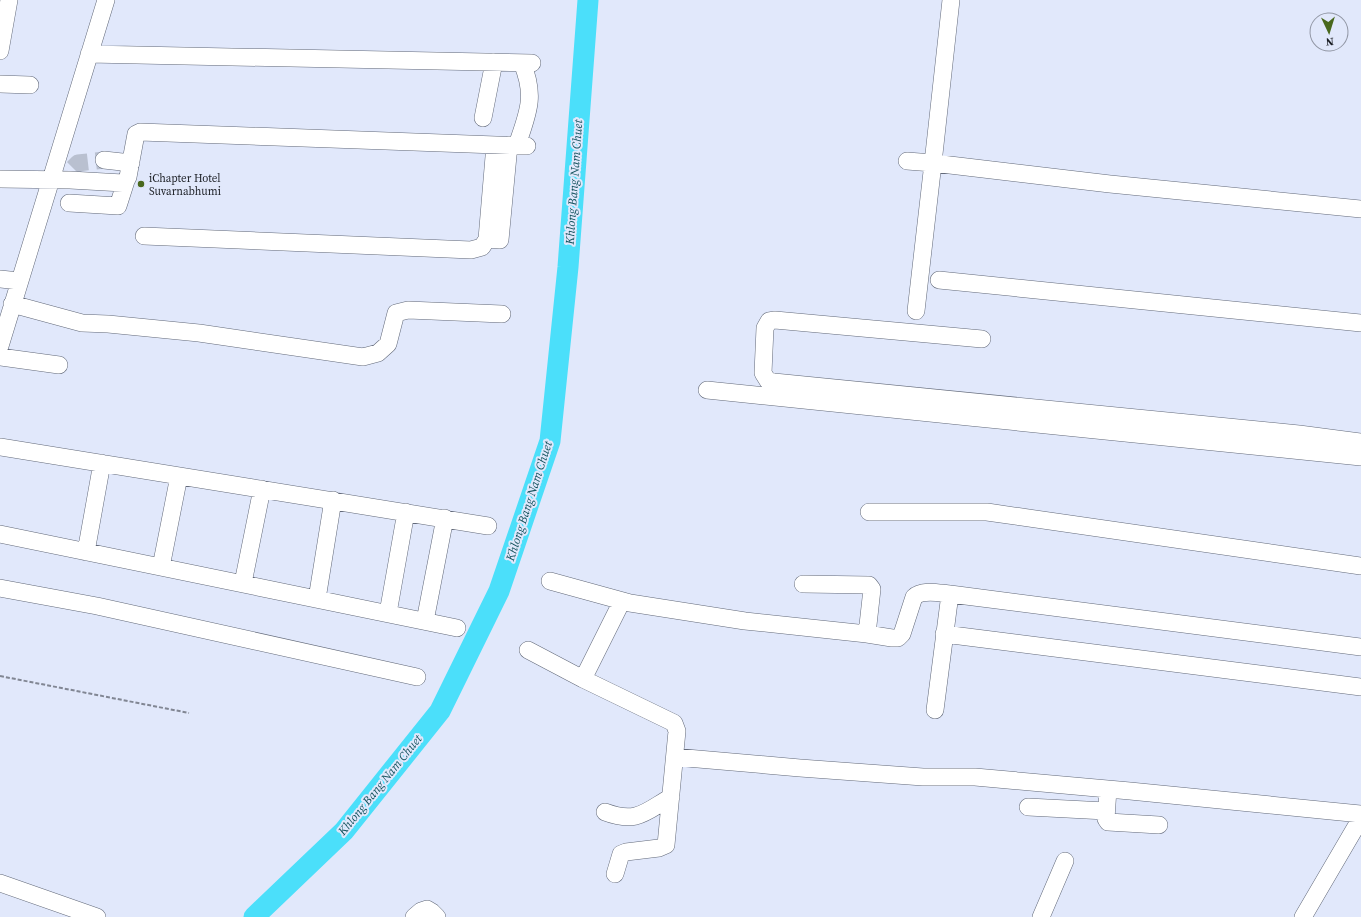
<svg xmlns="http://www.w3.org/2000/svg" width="1361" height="917" font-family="'Source Serif 4',serif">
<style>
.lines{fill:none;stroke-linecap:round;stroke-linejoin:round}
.river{stroke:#4bdffa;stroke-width:21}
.minor-tunnel{stroke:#b9c0d0;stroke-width:17;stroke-dasharray:17 8;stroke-linecap:butt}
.minor-casing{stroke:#626979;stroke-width:18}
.path{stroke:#818693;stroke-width:2;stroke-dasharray:4 2;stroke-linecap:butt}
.minor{stroke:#fff;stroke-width:17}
.poi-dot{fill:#49681d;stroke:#e1e8fb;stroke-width:1.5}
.labels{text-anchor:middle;stroke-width:4;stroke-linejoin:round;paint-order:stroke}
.poi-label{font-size:11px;fill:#1b1e24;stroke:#e1e8fb;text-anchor:start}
.water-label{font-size:12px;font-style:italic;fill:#15535e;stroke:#e1e8fb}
</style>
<rect width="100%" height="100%" fill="#e1e8fb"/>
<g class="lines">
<path class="river" d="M254,917L344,831L440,711L499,591L550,441L568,267L588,0"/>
<path class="minor-tunnel" d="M73,168L78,163L104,160"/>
<defs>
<path id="minor" d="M951,0L933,163L1110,184L1361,209
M0,51L9,0
M89,54L532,63
M0,84L30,85
M483,118L494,62
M517,145C528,113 536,96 522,63
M104,160L131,163
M907,161L933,163L916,311
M0,179L70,180L123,183L126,181L128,177L136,134L140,132L527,146
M69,203L118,206L126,181
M144,236L471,250L482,247L487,239L495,145
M487,239L500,240L509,145
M0,279L19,281
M939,280L1361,323
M12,304L82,323L108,324L199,333L363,357L378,353L388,344L396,313L408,310L502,314
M982,339L775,320L769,321L765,328L763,373L768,381L774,382L1299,434L1361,442
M0,346L106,0
M0,357L59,365
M707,390C925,412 1143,436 1361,457
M0,447L488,526
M869,512H987L1361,566
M0,534L457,628
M86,552L102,463
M161,567L179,476
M550,581L630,603L745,621L867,634L892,638H898L902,634L914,597C922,589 939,593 950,594L1361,647
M243,583L262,489
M803,584L869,585L872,589L867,634
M0,588L97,606L417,677
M317,599L333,500
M388,613L406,512
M425,621L445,518
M944,634L1361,687
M528,650L583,679
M935,710L950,594
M675,757L800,768L923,777H975L1130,791L1361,814
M1108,789L1106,819L1108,822L1159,825
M1028,807L1106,811
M605,812C637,824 645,812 671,797
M615,874L621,854L626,852L659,848L666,845L677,731L674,723L583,679L622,601
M0,883L97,917
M414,917L421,911L427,909L432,912L437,917
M1041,917L1065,861
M1303,917L1361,818"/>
</defs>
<use href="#minor" class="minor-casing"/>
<path class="path" d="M0,676L189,713"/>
<use href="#minor" class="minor"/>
</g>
<circle class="poi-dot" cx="141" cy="184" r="4"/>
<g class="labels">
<g class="poi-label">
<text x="149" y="182">iChapter Hotel<tspan x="149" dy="13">Suvarnabhumi</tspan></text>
</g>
<g class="water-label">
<text transform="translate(574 182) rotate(-86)" y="4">Khlong Bang Nam Chuet</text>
<text transform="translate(529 501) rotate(-72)" y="4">Khlong Bang Nam Chuet</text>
<text transform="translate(380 785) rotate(-51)" y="4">Khlong Bang Nam Chuet</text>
</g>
</g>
<g transform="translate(1329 32) rotate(176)"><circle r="19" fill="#e1e8fb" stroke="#9297a5"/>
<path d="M0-3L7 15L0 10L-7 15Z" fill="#49681d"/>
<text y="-6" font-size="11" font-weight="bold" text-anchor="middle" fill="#1b1e24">N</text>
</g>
</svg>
